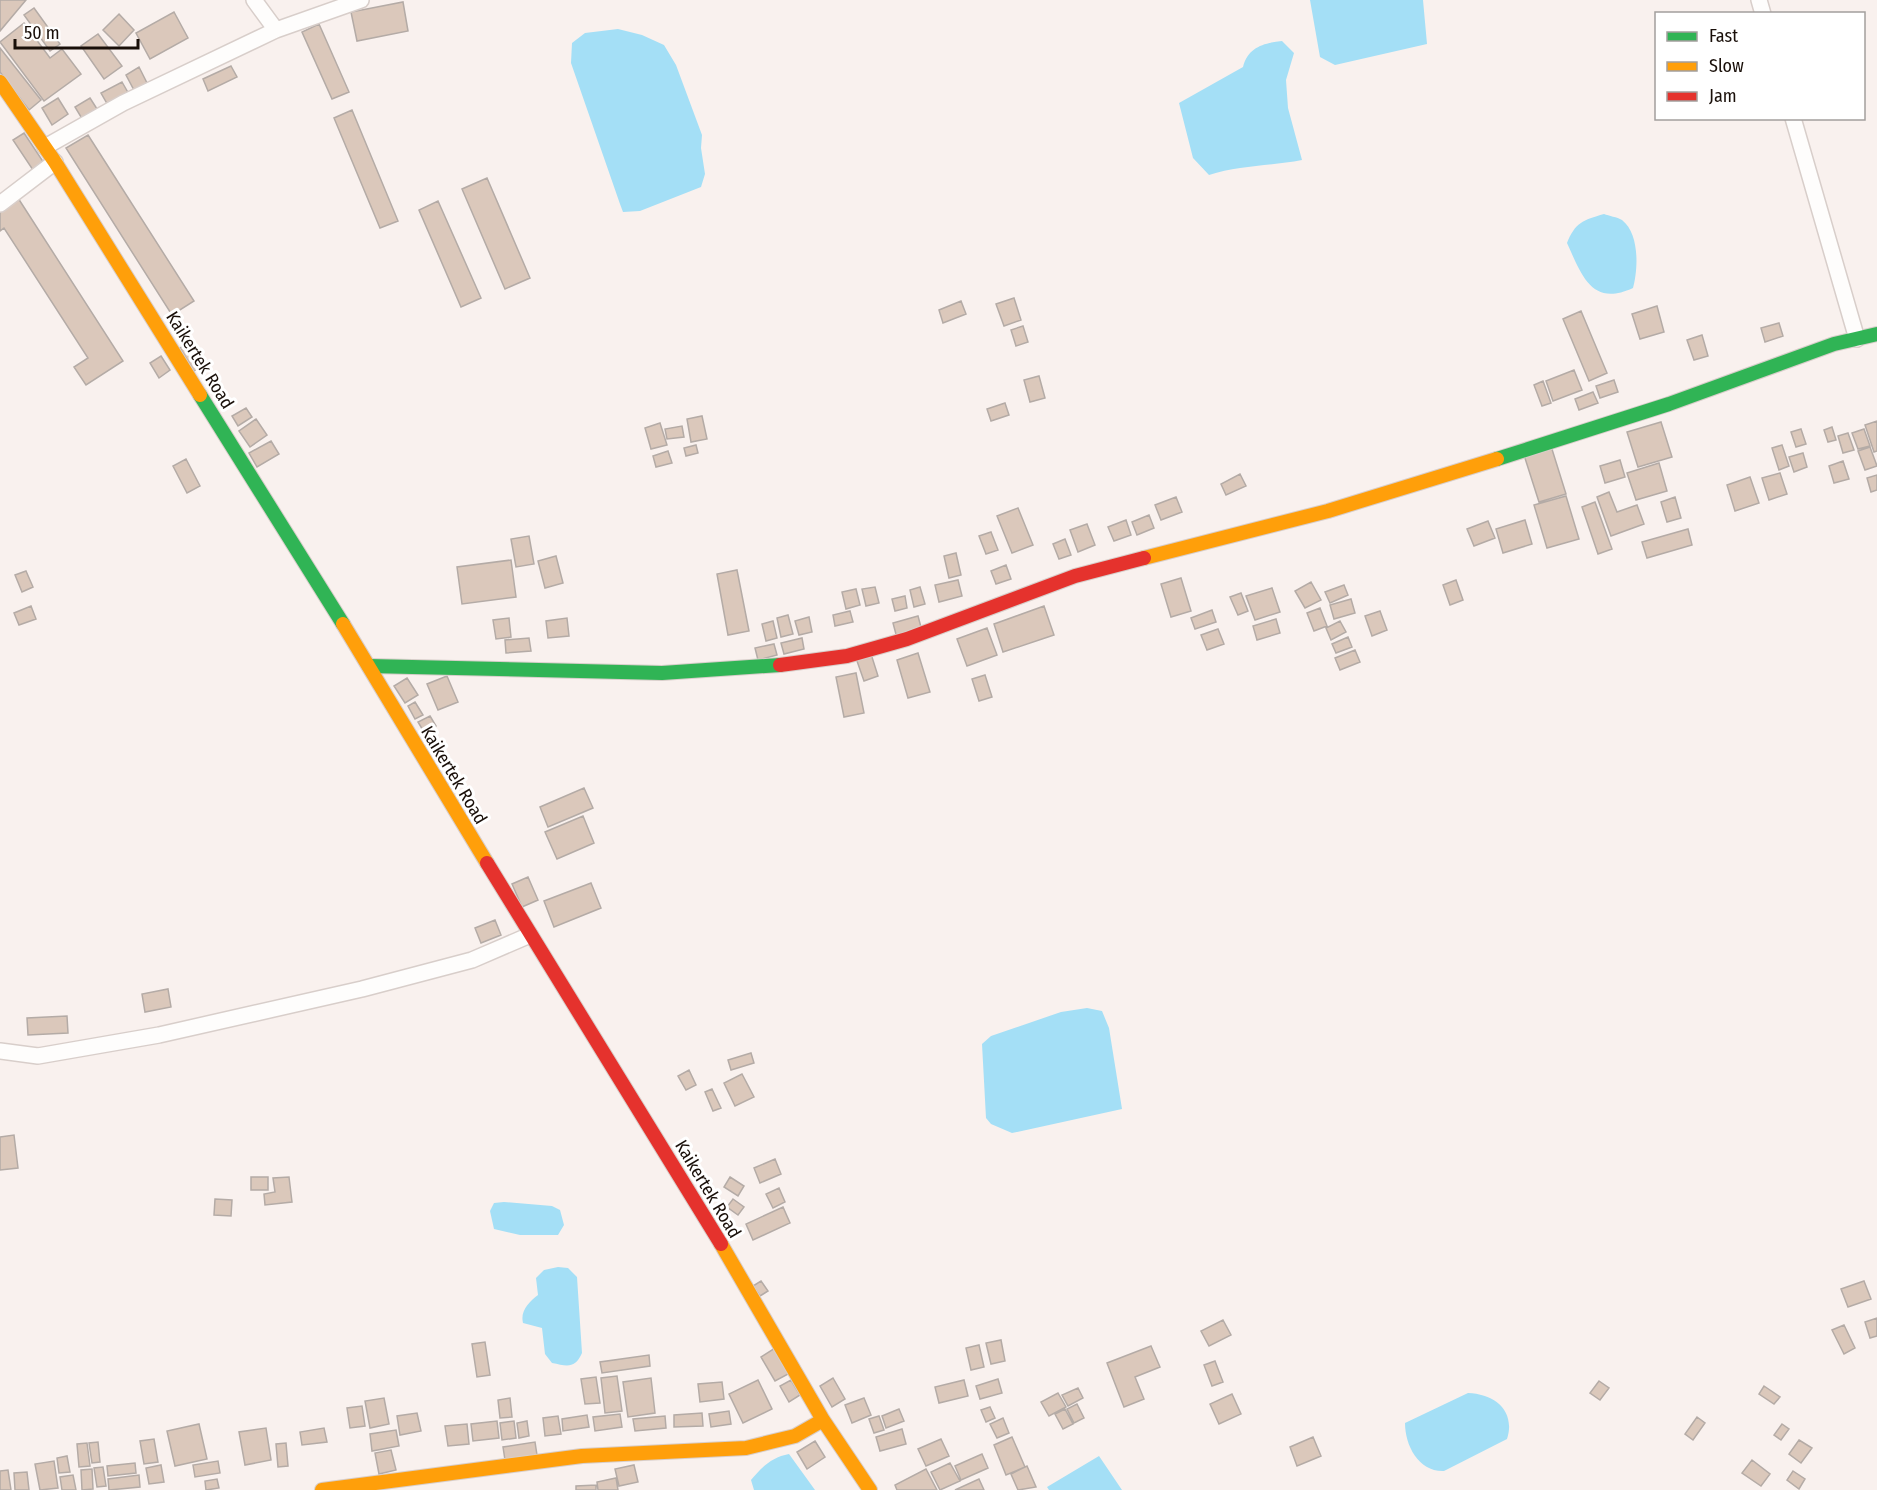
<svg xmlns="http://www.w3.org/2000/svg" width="1877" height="1490" font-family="'Fira Sans Condensed',sans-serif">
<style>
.water{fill:#a4dff6}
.building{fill:#dbc8bb;stroke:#b4aba6;stroke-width:1.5}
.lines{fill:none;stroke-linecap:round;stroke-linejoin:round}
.street-casing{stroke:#d8ceca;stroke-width:18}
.fast-casing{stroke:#d8ceca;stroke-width:16}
.slow-casing{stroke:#d8ceca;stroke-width:16}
.jam-casing{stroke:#d8ceca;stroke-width:16}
.street{stroke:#fefdfc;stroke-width:15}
.fast{stroke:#30b455;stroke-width:14}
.slow{stroke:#ff9f0a;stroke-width:14}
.jam{stroke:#e5322d;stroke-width:14}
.labels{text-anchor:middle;stroke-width:6;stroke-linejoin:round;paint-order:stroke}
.street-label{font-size:18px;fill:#190f09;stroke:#fff}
</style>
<rect width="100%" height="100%" fill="#f9f1ee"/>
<path class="water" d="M1310,0H1423L1427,44L1335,65L1320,57Z
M618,29L642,35L664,45L676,65L702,135L701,148L705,174L701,187L640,211L623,212L620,204L571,63L572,43L585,33Z
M1282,41L1294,53L1286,80L1288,108L1302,160C1271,166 1239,165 1209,175L1193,158L1179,103L1243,67C1248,47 1264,43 1282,41Z
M1604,214C1609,216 1617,217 1622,220C1640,234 1638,270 1633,288C1592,307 1582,276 1567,243C1575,223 1583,220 1604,214Z
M1087,1008L1102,1011L1109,1028L1122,1109L1012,1133L991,1124L986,1118L982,1044L991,1036L1061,1012Z
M504,1202L552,1206L560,1210L564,1225L558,1235H520L494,1229L490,1211L494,1203Z
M558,1267L568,1268L577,1277L582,1353C575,1369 567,1366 552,1363L545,1354L542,1328L523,1323C520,1311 529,1302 538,1295L536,1278L544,1270Z
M1468,1393C1495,1394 1516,1411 1507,1439L1444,1471C1419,1472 1405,1446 1405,1423Z
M789,1454L815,1490H754L751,1480C762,1467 772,1457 789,1454Z
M1099,1456L1122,1490H1049L1047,1487Z"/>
<path class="building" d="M0,0H26L0,31Z
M403,2L408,31L357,41L351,12Z
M34,8L60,44L50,51L24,15Z
M174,12L188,38L150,59L136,33Z
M119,14L134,30L119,46L103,30Z
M24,23L50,58L62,49L81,74L44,101L0,42Z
M319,24L349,92L332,99L302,32Z
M98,34L122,66L104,79L81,46Z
M0,48L41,100L29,110L0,72Z
M231,66L237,77L208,91L203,79Z
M139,67L148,85L135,92L126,75Z
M122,82L130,96L109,107L101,93Z
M58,98L68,114L52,125L42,108Z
M90,98L99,112L84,122L75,107Z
M352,110L398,221L380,228L334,118Z
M24,133L44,163L33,170L13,140Z
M88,135L194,301L172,315L66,148Z
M487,178L530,278L505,289L462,189Z
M18,198L123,361L86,385L74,367L88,358L4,228L0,231V209Z
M438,201L481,298L461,307L419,210Z
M1014,298L1021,320L1004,326L996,304Z
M961,301L966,314L943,323L939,310Z
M1657,306L1664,332L1640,339L1632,314Z
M1581,311L1607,373L1589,381L1563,319Z
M1779,323L1783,336L1765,342L1761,328Z
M1023,326L1028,342L1016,346L1011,330Z
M1702,335L1708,356L1694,360L1687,340Z
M192,341L206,363L194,371L180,348Z
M161,356L170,370L159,378L150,363Z
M1574,370L1582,390L1553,401L1546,381Z
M1039,376L1045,398L1030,402L1024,380Z
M1614,380L1618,392L1600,398L1596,386Z
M1543,381L1551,403L1542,406L1534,385Z
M1593,392L1598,403L1579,410L1575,399Z
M1005,403L1009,415L991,421L987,409Z
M246,408L252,417L238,426L232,416Z
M702,416L707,439L691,442L687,419Z
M256,419L267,435L250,447L239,431Z
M1877,421V451L1874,452L1865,425Z
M1661,422L1672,457L1638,467L1627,432Z
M660,423L667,445L651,449L645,428Z
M682,426L684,437L667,439L665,429Z
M1832,427L1836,440L1828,442L1824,430Z
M1801,429L1806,444L1796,447L1791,432Z
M1864,429L1870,446L1858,449L1852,433Z
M1848,433L1854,450L1843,453L1838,436Z
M271,441L279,454L257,467L249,453Z
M696,445L698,453L686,456L684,448Z
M1782,445L1789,466L1779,470L1772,448Z
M1551,446L1566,494L1539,502L1524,455Z
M1870,447L1877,466L1865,470L1858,451Z
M668,451L672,463L656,467L653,456Z
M1803,453L1807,467L1794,472L1789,457Z
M186,459L200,486L187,493L173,466Z
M1620,460L1625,477L1605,483L1600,466Z
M1843,461L1849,479L1834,483L1829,466Z
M1659,463L1667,491L1636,500L1627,473Z
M1780,473L1787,494L1769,500L1762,478Z
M1240,474L1246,486L1226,495L1221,484Z
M1877,475V490L1871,492L1867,478Z
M1750,477L1759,503L1735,511L1727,485Z
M1609,492L1617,512L1637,505L1644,524L1611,536L1597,497Z
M1566,496L1579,539L1547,548L1534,505Z
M1176,497L1182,512L1161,520L1155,505Z
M1675,497L1681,518L1667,522L1661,502Z
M1595,502L1612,549L1598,554L1582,507Z
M1018,508L1033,545L1012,553L997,516Z
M1149,515L1154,528L1137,535L1132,522Z
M1126,520L1131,535L1114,541L1108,527Z
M1525,520L1532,544L1503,553L1496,529Z
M1488,521L1495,538L1474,546L1467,529Z
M1087,524L1095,545L1078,552L1070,530Z
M1688,529L1692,545L1647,558L1642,542Z
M991,532L998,550L986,554L979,536Z
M529,536L534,564L516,567L511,539Z
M1065,539L1071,555L1059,559L1053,544Z
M956,553L961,575L949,578L944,556Z
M556,556L563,583L545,588L538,561Z
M511,560L516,597L462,604L457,567Z
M1006,565L1011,579L996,584L991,571Z
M737,570L749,631L728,635L717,574Z
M26,571L33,587L22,592L15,575Z
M1181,578L1191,611L1171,617L1161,584Z
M958,580L962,596L939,602L935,585Z
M1456,580L1463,600L1450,605L1443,585Z
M1311,582L1321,600L1305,608L1295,591Z
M1344,585L1348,595L1330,603L1325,592Z
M875,587L879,603L866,606L862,589Z
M920,587L925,604L914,607L910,590Z
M1272,588L1280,612L1255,620L1246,596Z
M856,589L860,605L846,609L842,592Z
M1241,593L1248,611L1238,615L1230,597Z
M905,596L907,608L895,611L892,599Z
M1351,599L1355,613L1334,619L1330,605Z
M31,606L36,619L19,625L14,613Z
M1044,606L1054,635L1003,652L994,624Z
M1320,608L1327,626L1314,631L1307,613Z
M1212,610L1216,622L1195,629L1191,618Z
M850,611L853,622L835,626L833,615Z
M1380,611L1387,630L1372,636L1365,616Z
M788,615L793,634L781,637L777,618Z
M918,616L922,631L897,638L893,623Z
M809,617L812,632L799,635L795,621Z
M509,618L511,637L496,639L493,620Z
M567,618L569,636L548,638L546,621Z
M1276,619L1280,633L1257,640L1253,626Z
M773,621L777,638L766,641L762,624Z
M1340,621L1346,632L1331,640L1326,628Z
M987,628L997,655L967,666L957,639Z
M1218,629L1224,644L1207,650L1201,635Z
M1348,637L1352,647L1336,653L1332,644Z
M529,638L531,651L506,653L505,640Z
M802,638L804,649L784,654L781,643Z
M774,644L777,655L758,660L755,648Z
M1355,650L1360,662L1340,670L1335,658Z
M918,653L930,692L908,698L897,660Z
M871,654L878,676L864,681L856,658Z
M856,673L864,713L844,717L836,677Z
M985,675L992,697L979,701L972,679Z
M447,676L458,702L438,710L427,684Z
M407,678L418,695L405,703L394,686Z
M415,702L423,715L415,719L408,706Z
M430,716L436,726L424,732L418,722Z
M584,788L593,808L548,827L540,807Z
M583,816L594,843L557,859L545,832Z
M528,877L538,900L522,907L512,884Z
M591,883L601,908L554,927L544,901Z
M495,920L501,935L481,943L475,928Z
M168,989L171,1007L145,1012L142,994Z
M67,1016L68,1033L28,1035L27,1018Z
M751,1053L754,1063L731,1070L728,1060Z
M689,1070L696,1085L686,1090L678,1076Z
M742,1074L754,1097L735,1106L724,1083Z
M712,1089L721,1108L713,1111L705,1092Z
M14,1135L18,1168L0,1170V1137Z
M775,1159L781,1174L760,1183L754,1168Z
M251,1177H268V1190H251Z
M289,1177L292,1202L265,1205L264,1194L275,1192L273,1178Z
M730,1177L744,1186L738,1196L724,1187Z
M779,1188L785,1202L773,1208L766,1194Z
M215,1199L232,1200L231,1216L214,1215Z
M733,1199L744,1207L738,1215L727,1207Z
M783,1207L790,1223L753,1240L746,1224Z
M761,1281L768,1291L760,1296L753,1286Z
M1864,1281L1871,1299L1848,1307L1841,1289Z
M1877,1318V1336L1870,1338L1865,1322Z
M1223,1320L1231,1335L1209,1346L1201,1331Z
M1844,1325L1855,1348L1844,1354L1832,1330Z
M1001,1340L1005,1361L991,1364L986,1343Z
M485,1342L490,1375L477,1377L472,1344Z
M979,1345L984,1367L971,1370L966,1348Z
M1151,1346L1160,1367L1135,1377L1144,1399L1124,1407L1107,1363Z
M775,1348L790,1373L775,1381L761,1357Z
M649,1355L650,1366L602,1373L600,1362Z
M1215,1361L1223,1382L1212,1386L1204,1365Z
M617,1376L622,1411L605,1413L601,1378Z
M596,1377L600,1403L585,1404L581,1379Z
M651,1378L655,1413L628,1417L623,1382Z
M833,1378L845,1399L832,1407L820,1386Z
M998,1379L1002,1393L980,1399L976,1386Z
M758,1380L772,1409L743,1423L729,1394Z
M791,1380L800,1395L789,1402L780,1386Z
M964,1380L968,1396L939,1403L935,1387Z
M1599,1381L1609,1388L1600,1400L1590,1393Z
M722,1382L724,1399L700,1402L698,1384Z
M1764,1386L1780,1397L1774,1404L1759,1394Z
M1078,1388L1083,1398L1068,1406L1062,1395Z
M1058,1393L1066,1407L1049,1416L1041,1402Z
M1232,1394L1241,1414L1219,1424L1210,1404Z
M384,1398L389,1424L370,1428L365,1401Z
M510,1398L512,1417L500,1418L498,1400Z
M864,1398L871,1415L852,1423L845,1405Z
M1077,1404L1084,1418L1074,1423L1067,1409Z
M362,1406L365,1426L350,1428L347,1408Z
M990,1407L995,1418L986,1422L981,1410Z
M899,1409L904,1421L886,1428L882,1416Z
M1065,1409L1073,1424L1063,1429L1055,1414Z
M729,1411L731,1424L711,1427L709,1414Z
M417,1413L421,1431L400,1435L397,1416Z
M702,1413L703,1426L674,1427V1415Z
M620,1414L622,1427L595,1431L593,1417Z
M587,1415L589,1427L563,1431L562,1419Z
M558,1416L561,1434L545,1436L543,1418Z
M665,1416L666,1428L635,1431L633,1419Z
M879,1416L884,1430L874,1433L869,1419Z
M1697,1417L1705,1423L1693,1440L1685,1434Z
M1003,1418L1009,1433L997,1438L990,1424Z
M497,1421L499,1438L473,1441L471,1424Z
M514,1421L516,1438L502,1440L500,1423Z
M527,1421L529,1436L519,1438L517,1423Z
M199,1424L207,1459L175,1466L167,1431Z
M467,1424L469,1444L448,1446L445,1426Z
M1782,1424L1789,1429L1781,1440L1774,1435Z
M266,1428L271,1460L245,1465L239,1432Z
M324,1428L327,1442L302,1445L300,1432Z
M902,1429L906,1444L880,1451L876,1437Z
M396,1430L399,1446L372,1451L370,1434Z
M1012,1437L1025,1467L1006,1475L994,1445Z
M1313,1437L1321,1456L1297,1466L1290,1447Z
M154,1439L158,1462L144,1464L140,1441Z
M941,1439L949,1456L926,1466L918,1449Z
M1799,1440L1812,1448L1801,1463L1789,1454Z
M815,1441L825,1457L807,1469L797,1452Z
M98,1442L100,1462L92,1463L89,1443Z
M535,1442L537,1455L505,1460L503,1447Z
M87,1443L90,1466L79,1467L77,1444Z
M286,1443L288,1466L278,1467L276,1444Z
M391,1450L396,1470L379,1474L375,1453Z
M982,1454L988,1468L961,1480L955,1466Z
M67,1456L70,1472L59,1473L57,1458Z
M1752,1460L1770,1474L1761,1486L1742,1473Z
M54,1461L58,1488L40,1490L35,1464Z
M218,1461L220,1473L195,1477L193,1465Z
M135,1463L136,1473L108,1476L107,1466Z
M950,1463L960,1481L940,1490L931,1472Z
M161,1465L164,1482L149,1484L146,1468Z
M634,1465L638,1482L619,1486L615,1469Z
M1027,1466L1036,1487L1018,1490L1011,1474Z
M103,1467L106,1486L97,1487L94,1468Z
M92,1469L93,1489L82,1490L81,1470Z
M926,1469L937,1490H897L895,1485Z
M8,1470L11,1490H0V1471Z
M1793,1471L1805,1479L1799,1489L1787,1480Z
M27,1472L29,1490H15L14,1473Z
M73,1475L76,1490H62L60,1477Z
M139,1475L140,1487L109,1490L108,1479Z
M616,1478L618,1490H598L597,1482Z
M217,1479L219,1488L206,1490L205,1481Z
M979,1479L984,1490H955Z
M596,1485V1490H576V1486Z"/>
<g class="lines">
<defs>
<path id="street" d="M254,0L276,30
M1759,0L1763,14
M1793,118L1857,339
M45,147L123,103L276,30L361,0
M0,204L55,162
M0,1051L38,1056L159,1035L362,989L472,960L530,935"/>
<path id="fast" d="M200,395L343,624
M1497,459L1669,404L1834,344L1877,334
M369,666L662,673L780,665"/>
<path id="slow" d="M0,82L55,162L200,395
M1144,558L1328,511L1497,459
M343,624L487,863
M721,1244L823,1420L870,1490
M322,1490L582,1456L746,1448L795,1436L823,1420"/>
<path id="jam" d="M780,665L847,656L907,639L1075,576L1144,558
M487,863L721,1244"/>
</defs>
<use href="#street" class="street-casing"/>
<use href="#fast" class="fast-casing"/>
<use href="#slow" class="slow-casing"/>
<use href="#jam" class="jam-casing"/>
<use href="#street" class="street"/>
<use href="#fast" class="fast"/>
<use href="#slow" class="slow"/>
<use href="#jam" class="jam"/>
</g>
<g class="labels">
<g class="street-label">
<text transform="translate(200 360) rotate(58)" y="6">Kaikertek Road</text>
<text transform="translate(454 775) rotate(59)" y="6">Kaikertek Road</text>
<text transform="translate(708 1189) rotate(59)" y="6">Kaikertek Road</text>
</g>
</g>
<rect x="1655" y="12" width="210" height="108" fill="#ffffff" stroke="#a39f9d" stroke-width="1.5"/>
<rect x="1667" y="32" width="30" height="9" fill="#30b455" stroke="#a39f9d" stroke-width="1.5"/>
<text x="1709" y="42" font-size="18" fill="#190f09">Fast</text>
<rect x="1667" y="62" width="30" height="9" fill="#ff9f0a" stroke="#a39f9d" stroke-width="1.5"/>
<text x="1709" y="72" font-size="18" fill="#190f09">Slow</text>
<rect x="1667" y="92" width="30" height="9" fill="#e5322d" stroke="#a39f9d" stroke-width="1.5"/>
<text x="1709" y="102" font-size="18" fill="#190f09">Jam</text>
<path d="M15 39v9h123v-9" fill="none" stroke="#190f09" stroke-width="3"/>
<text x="24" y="39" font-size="18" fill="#190f09" stroke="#ffffff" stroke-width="4.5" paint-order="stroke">50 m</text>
</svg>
